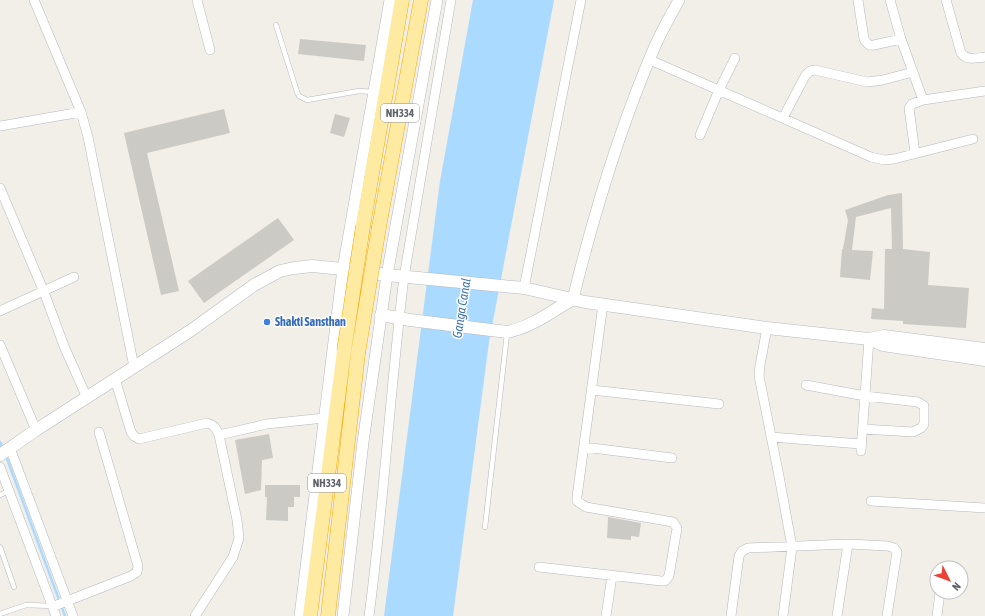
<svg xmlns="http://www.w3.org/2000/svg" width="985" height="616" font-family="'Asap Condensed',sans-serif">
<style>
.water{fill:#aadaff}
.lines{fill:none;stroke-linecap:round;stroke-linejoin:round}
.stream{stroke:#aadaff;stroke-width:2.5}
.building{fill:#cccac5}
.service-casing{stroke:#b5b8bc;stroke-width:5.5}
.minor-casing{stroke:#b5b8bc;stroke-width:10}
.tertiary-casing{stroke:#b5b8bc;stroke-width:12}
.secondary-casing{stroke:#b6babf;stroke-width:13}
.trunk-casing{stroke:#f9ab00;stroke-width:15}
.service{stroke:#fff;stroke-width:4.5}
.minor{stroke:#fff;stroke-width:9}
.tertiary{stroke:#fff;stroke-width:11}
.secondary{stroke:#fff;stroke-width:12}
.trunk{stroke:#feeaa1;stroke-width:14}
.trunk-bridge-casing{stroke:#f9ab00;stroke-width:15;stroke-linecap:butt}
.trunk-bridge{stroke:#feeaa1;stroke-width:14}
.shop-dot{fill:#3f7fe0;stroke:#fff;stroke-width:1.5}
.labels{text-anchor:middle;stroke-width:3;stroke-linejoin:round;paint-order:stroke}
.shield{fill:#fff;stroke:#8f9295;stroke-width:1}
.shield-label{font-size:11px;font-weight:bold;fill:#5f6368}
.shop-label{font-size:12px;font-weight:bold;fill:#366cbe;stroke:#fff;text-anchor:start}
.water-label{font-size:13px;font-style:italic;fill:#4174aa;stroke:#fff}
</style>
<rect width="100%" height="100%" fill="#f1efe8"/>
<path class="water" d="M473,0H554L489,342L453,616H384L440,181Z"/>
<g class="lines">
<path class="stream" d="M0,442L2,447
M6,456L65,616"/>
</g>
<path class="building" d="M300,39L366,45L364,61L298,54Z
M224,109L230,133L147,153L179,291L161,295L124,133Z
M335,114L350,118L344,137L330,133Z
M902,193L903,249L930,252L928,285L969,288L966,328L903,324V321L871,319L872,308L884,309L885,249H892L891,208L856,217L852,250L873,251L870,280L840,277L842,249H843L848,220L845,210L888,195Z
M278,218L294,240L204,303L188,281Z
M269,434L273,458L262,460L261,490L245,494L235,440Z
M265,485H300V497H294V507H288V521L266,520L267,497H265Z
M608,517L641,523L639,537L631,536V540L607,538Z"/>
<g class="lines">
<defs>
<path id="service" d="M276,25L297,92L299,96L307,100L359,91L374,92
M0,495L9,491
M485,527L507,334
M0,547L14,587
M0,614L26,605L53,606"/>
<path id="minor" d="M34,0L81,112L88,137L134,367
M197,0L210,50
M858,0L864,39C867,43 868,46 874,45L901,39
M890,0L901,39L923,100
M946,0L961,53C967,61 976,58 985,57
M650,60L871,157L884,160L894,159L973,139
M783,118L805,76L810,71L815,70L867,82L883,80L913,72
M0,126L81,112
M700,135L719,90L735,58
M915,153L909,108L912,104L923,100L985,91
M0,188L44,292L64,346L87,398
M524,288L581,0
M0,311L74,277
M767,328L760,365L759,376L779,476L792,547L783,616
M0,345L36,430
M115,379L131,432L134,436L139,439L207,423C214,425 216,428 219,435L237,520L239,538L233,557L195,616
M806,385L865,396L918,402L924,406V424L921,428L913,432L863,429
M592,390L719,404
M219,435L267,424L324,418
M771,437L861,444
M584,447L672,458
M10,448L73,616
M861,451L869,339
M0,467L56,616
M871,501L985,508
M539,567L661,581H665L669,576L677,528L673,522L586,507L577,501V497L603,304
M944,568V567
M57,605L131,576L137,572L138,566L99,432
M369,616C384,503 390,390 404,277L451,0
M606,616L612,576
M731,616L739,556L742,551L748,548L848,544L888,546L894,548L897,552L887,616
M837,616L848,544
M937,616L940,592"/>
<path id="tertiary" d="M573,299C594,213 620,127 655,46C662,30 671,15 679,0
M300,616L343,269L390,0
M343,616L363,442L387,275L437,0"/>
<path id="secondary" d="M381,315L410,320L507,332C532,327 552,311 573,299
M869,339L884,336L985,349
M0,455L36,430L190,331L254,285L280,271L294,268L312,266L343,269L387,275L524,288L585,302L767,328L869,339L883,345L985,360"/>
<path id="trunk" d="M363,226L402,0
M379,227L421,0
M310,616L344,351
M328,616L358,353"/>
</defs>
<use href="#service" class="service-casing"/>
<use href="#minor" class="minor-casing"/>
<use href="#tertiary" class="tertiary-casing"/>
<use href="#secondary" class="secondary-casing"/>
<use href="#trunk" class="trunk-casing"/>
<use href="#service" class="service"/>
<use href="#minor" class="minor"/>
<use href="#tertiary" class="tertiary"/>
<use href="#secondary" class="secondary"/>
<use href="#trunk" class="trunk"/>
<defs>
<path id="trunk-bridge" d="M344,351L363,226
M358,353L379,227"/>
</defs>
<use href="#trunk-bridge" class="trunk-bridge-casing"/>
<use href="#trunk-bridge" class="trunk-bridge"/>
</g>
<circle class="shop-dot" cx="267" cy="322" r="4"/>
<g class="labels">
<g class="shield">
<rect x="381" y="104" width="38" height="18" rx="3"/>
<rect x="308" y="474" width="38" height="18" rx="3"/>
</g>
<g class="shield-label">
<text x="400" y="117">NH334</text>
<text x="327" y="487">NH334</text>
</g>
<g class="shop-label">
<text x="275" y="326">Shakti Sansthan</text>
</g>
<g class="water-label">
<text transform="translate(461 308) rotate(-81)" y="5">Ganga Canal</text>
</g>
</g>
<g transform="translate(949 580) rotate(132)"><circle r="19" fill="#ffffff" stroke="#bfc1c3"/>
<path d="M0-3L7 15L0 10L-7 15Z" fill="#ea4335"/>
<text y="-6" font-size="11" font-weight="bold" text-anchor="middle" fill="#5f6368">N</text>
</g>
</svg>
